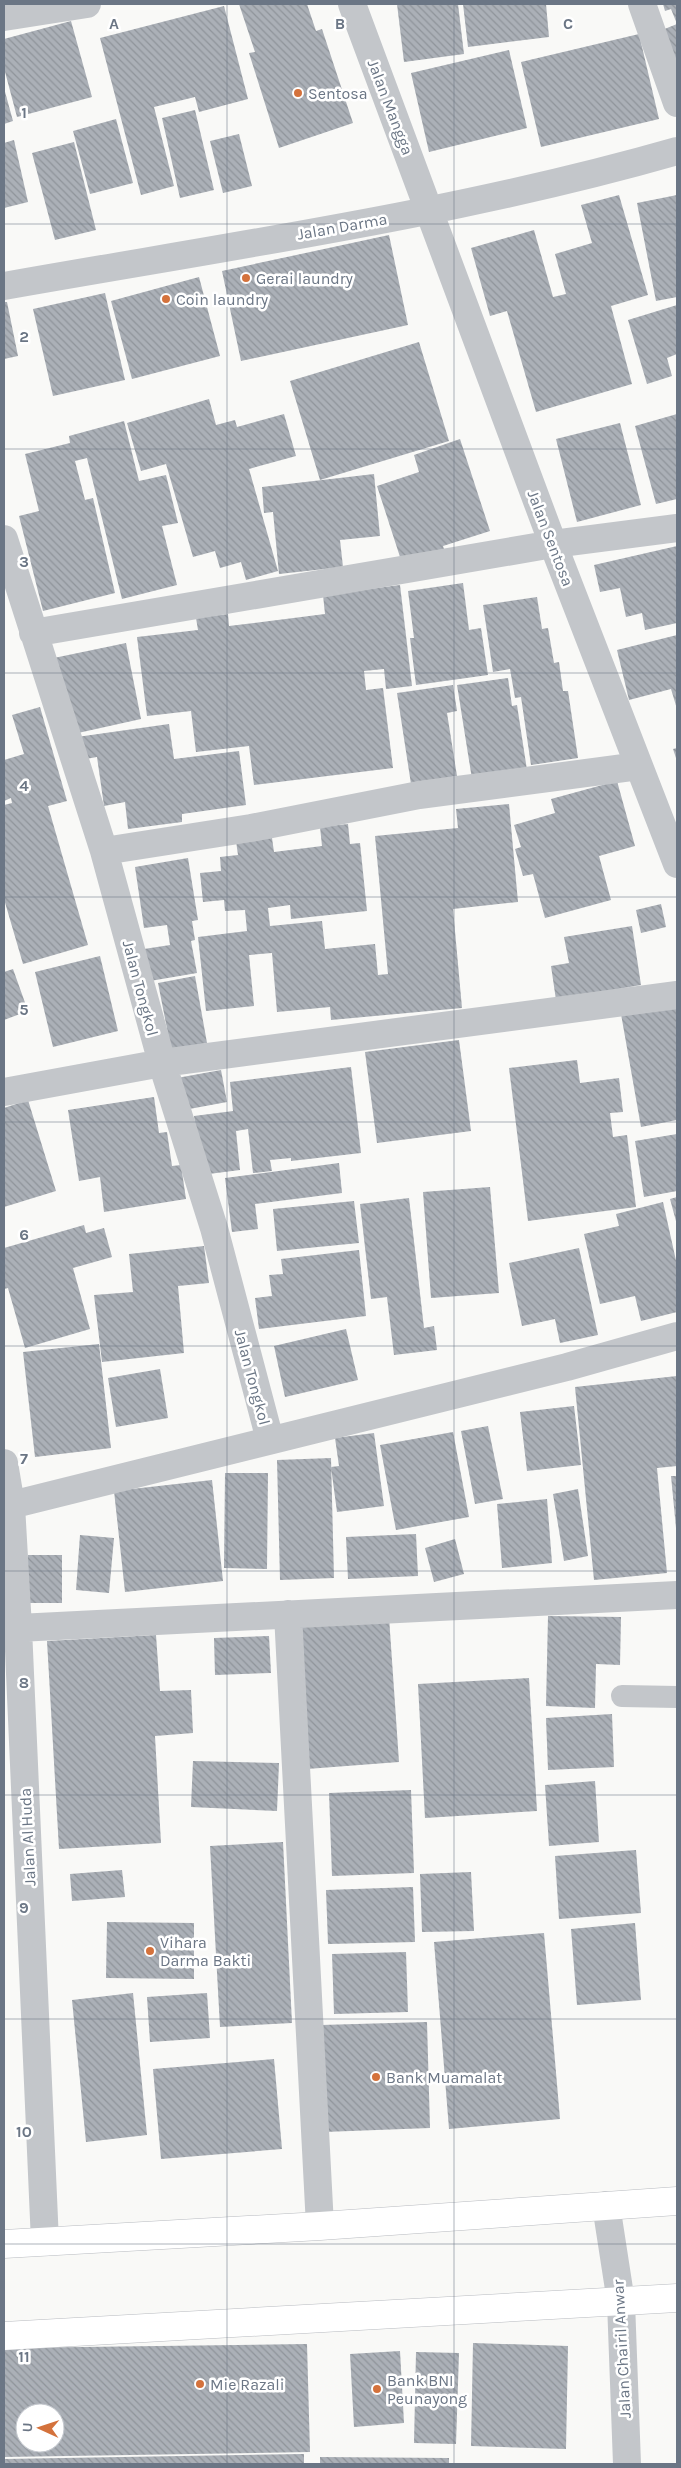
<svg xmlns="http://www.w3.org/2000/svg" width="681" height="2468" font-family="Karla,sans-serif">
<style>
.building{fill:url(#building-back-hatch);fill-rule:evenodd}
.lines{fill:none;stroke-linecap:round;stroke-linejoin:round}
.secondary-casing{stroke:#b8bbc0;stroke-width:29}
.lane{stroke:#c3c6ca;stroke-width:22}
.street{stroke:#c3c6ca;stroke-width:28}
.secondary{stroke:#fff;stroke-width:28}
.grid{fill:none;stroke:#6b7685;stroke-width:1;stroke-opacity:0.55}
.poi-dot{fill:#d4723c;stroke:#fff;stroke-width:2}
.labels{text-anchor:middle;stroke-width:5;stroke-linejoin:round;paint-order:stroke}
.poi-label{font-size:16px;fill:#6b7685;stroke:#fff;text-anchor:start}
.street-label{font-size:16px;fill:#6b7685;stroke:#fff}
.grid-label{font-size:16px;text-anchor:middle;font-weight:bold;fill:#6b7685;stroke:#fff;stroke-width:5;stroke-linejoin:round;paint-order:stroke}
</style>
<defs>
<pattern id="building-back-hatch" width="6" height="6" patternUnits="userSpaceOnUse" patternTransform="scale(1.25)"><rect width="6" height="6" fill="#abb0b7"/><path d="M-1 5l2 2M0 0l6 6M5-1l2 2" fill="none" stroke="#8f949a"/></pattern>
</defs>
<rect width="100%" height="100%" fill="#f9f9f7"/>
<path class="building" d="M239,4H307L316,31L322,29L353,123L279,148L249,53L255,52Z
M397,4H458L464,54L404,62Z
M463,4H546L549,37L468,47Z
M663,4H677V24L671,9L665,11Z
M224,6L248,99L199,112L195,97L154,107L174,186L141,195L100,38Z
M71,21L92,97L17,117L4,68V39Z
M677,24V72L662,30Z
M639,34L659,119L541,147L521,62Z
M509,50L527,128L429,152L411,73Z
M4,88L13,121L4,124Z
M195,110L214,190L180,198L162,118Z
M116,119L133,183L90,194L73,131Z
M239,134L252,186L223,193L210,141Z
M14,140L28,202L4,208V143Z
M74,142L96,230L55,240L32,153Z
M619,195L648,295L611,306L632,384L536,412L507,311L490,316L471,248L534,230L553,297L566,294L555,254L592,243L581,205Z
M677,195V297L656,301L637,203Z
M389,235L408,325L241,361L222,271Z
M199,277L220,356L132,379L111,301Z
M105,293L125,380L53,396L33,309Z
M4,302H7L18,356L4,359Z
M677,305V354L667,358L672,376L647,384L628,320Z
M419,342L449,441L320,480L290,381Z
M209,399L216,425L235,420L237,427L284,414L296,456L249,469L278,571L246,580L241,562L220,568L215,551L193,557L166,464L141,471L127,423Z
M677,414V499L656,504L635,426Z
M124,421L139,481L166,475L178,523L162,526L177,585L122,599L87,458L75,461L85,500L93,498L115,593L43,611L19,516L39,511L25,454L70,443L69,436Z
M620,423L641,505L577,522L556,439Z
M460,439L490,531L443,546L445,552L401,560L377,486L419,472L414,455Z
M374,474L380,536L340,540L343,567L279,574L273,512L264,513L262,487Z
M677,546V623L645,630L642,613L626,617L620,588L600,592L594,565Z
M463,583L469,630L481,628L488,675L416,685L410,638H414L408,591Z
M400,585L412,686L386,689L384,669L364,671L366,690L383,688L393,768L254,785L249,746L196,752L191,711L147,716L137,637L198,630L196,618L228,614L229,626L325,614L323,595Z
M537,597L542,629L548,628L554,663L559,662L563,691H568L578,758L531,765L521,697L515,698L510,669L493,672L483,605Z
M677,635V709L671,689L629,700L617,650Z
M126,643L141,719L69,735L49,659Z
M508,678L512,706L517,705L527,770L472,779L457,685Z
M453,685L457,711L447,713L457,776L411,784L397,693Z
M40,707L67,801L48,806L88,945L23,964L4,899V805L12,803L11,798L4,801V760L24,754L12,715Z
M169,724L174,759L239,751L246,805L182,814V822L128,829L125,802L104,806L97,757L80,760L77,737Z
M677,748V761L673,749Z
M617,781L635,846L599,856L611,900L545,918L533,874L523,876L515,849L521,847L514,825L555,813L551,799Z
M509,804L518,902L453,909L462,1008L331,1020L330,1007L277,1012L272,953L249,955L254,1006L206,1011L198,937L247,931L245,910L225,911L224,900L203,902L200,873L221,871L220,857L238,855L236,841L272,838L274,852L322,846L320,827L348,824L350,844L360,843L367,911L291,919L290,905L268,908L270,926L322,921L325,949L375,944L378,975L388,974L375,836L458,828L456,809Z
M188,858L198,920L192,921L195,940L191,941L197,973L150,981L144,949L170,945L167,925L144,928L135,867Z
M661,904L666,927L641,933L636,910Z
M632,926L641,985L556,1000L551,966L569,963L564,937Z
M100,956L118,1031L53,1047L35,972Z
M13,969L28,1011L4,1020V972Z
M195,976L207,1043L171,1049L158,983Z
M677,1004V1120L641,1127L621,1014Z
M459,1040L471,1131L377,1143L365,1052Z
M577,1060L580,1083L619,1078L623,1112L610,1113L613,1137L627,1135L636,1207L528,1221L509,1068Z
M351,1067L361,1153L291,1161V1158L270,1160L272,1171L253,1173L248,1129L236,1131L240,1170L201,1175L194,1116L233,1111L230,1082Z
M221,1070L227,1102L184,1110L177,1078Z
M154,1097L159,1133L167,1132L172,1166L181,1165L186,1199L104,1212L100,1177L79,1181L68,1110Z
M28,1100L56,1191L4,1207V1108Z
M677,1134V1191L644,1197L635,1141Z
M339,1163L342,1193L255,1204L258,1229L232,1232L225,1178Z
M490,1187L499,1293L431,1298L423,1192Z
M677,1197V1225L670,1199Z
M409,1198L424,1328L434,1326L437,1350L394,1355L387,1297L371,1299L360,1204Z
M354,1201L359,1243L277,1251L273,1209Z
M663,1202L677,1265V1312L641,1321L635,1296L600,1304L584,1234L619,1226L616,1214Z
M84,1225L86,1233L104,1228L112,1257L73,1268L90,1329L25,1348L8,1288L4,1289V1248Z
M204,1246L209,1283L178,1286L184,1353L102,1362L94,1295L133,1292L129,1254Z
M579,1248L598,1335L560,1343L555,1319L522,1326L509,1263Z
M359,1250L366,1316L259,1329L255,1298L272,1296L269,1275L283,1274L281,1259Z
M346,1329L358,1380L285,1397L274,1346Z
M99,1344L111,1448L35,1457L23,1352Z
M160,1369L168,1418L116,1427L108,1378Z
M677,1376V1466L657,1468L667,1573L594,1580L575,1387Z
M574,1406L581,1465L527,1471L520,1412Z
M488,1426L503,1499L475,1504L461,1431Z
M453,1432L469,1517L396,1530L380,1445Z
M374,1433L384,1506L337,1512L331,1467L339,1466L335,1438Z
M331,1458L334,1578L280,1580L277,1460Z
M225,1473H268L267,1569L224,1568Z
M671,1476H677V1528H676Z
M212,1480L223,1581L125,1592L114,1491Z
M578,1489L588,1556L564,1561L553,1494Z
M547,1499L552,1563L502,1568L497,1504Z
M416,1534L418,1576L348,1579L346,1537Z
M80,1535L114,1538L109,1593L76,1590Z
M455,1539L464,1574L434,1582L425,1548Z
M28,1555H62V1603H28Z
M548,1616L621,1617L620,1665L596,1664L595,1708L546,1706Z
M389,1617L399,1762L307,1769L297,1623Z
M156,1635L160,1691L191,1690L193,1733L155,1736L161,1843L59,1849L47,1641Z
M269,1636L271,1673L215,1675L214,1638Z
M529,1678L537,1811L425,1818L418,1684Z
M612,1714L614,1767L548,1770L546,1718Z
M193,1761L279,1763L277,1811L191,1807Z
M595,1781L599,1842L549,1846L545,1785Z
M411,1790L414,1873L332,1876L329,1793Z
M283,1842L292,2023L220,2027L210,1846Z
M636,1850L641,1913L559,1919L555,1856Z
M122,1870L125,1897L72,1901L70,1874Z
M471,1872L474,1931L422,1932L420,1874Z
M413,1887L415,1942L328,1944L326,1890Z
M107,1922L194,1923V1979L106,1978Z
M635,1923L641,2000L577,2005L571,1929Z
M544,1933L560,2119L449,2129L434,1942Z
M406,1952L408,2012L334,2014L332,1954Z
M133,1993L147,2135L86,2142L72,2000Z
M207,1993L210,2038L150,2042L147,1997Z
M427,2022L430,2128L324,2132L321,2025Z
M274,2059L282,2149L161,2159L153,2069Z
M473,2343L568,2346L566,2449L471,2446Z
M307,2344L310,2452L4,2457V2348ZM25,2413H55V2443H25Z
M400,2351L404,2423L354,2427L350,2354Z
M416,2352L459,2353L456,2444L414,2443Z
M304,2454V2464H4V2459Z
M320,2457L449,2458V2464H320Z"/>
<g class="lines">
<defs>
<path id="secondary" d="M4,2244L320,2226L677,2201
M4,2336L677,2298"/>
</defs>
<use href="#secondary" class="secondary-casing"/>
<path class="lane" d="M622,1696L677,1697"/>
<path class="street" d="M352,4L553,544L677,864
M642,4L677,103
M4,17L87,4
M4,286C229,246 457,214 677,151
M4,539L104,851L162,1063L214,1228L270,1440
M33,633L553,544L677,528
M104,851L251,828L419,795L639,766
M4,1092L162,1063L677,995
M4,1463L11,1505L18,1628L45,2242
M11,1505L567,1367L677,1336
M288,1614L320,2226
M18,1628L677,1595
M606,2205L621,2302L627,2464"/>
<use href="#secondary" class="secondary"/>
</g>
<path class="grid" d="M227,4V2464M454,4V2464M4,224H677M4,449H677M4,673H677M4,897H677M4,1122H677M4,1346H677M4,1571H677M4,1795H677M4,2019H677M4,2244H677"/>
<g class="poi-dot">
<circle cx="298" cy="93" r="5"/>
<circle cx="246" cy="278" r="5"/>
<circle cx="166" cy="299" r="5"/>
<circle cx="150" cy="1951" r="5"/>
<circle cx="376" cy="2077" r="5"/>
<circle cx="200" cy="2384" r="5"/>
<circle cx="377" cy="2389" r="5"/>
</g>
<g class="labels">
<g class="poi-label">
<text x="308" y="99">Sentosa</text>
<text x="256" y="284">Gerai laundry</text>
<text x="176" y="305">Coin laundry</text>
<text x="160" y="1948">Vihara<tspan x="160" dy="18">Darma Bakti</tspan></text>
<text x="386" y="2083">Bank Muamalat</text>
<text x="387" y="2386">Bank BNI<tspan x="387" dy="18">Peunayong</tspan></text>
<text x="210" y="2390">Mie Razali</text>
</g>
<g class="street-label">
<text transform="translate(391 107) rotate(69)" y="6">Jalan Mangga</text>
<text transform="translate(342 226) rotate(-10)" y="6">Jalan Darma</text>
<text transform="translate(551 538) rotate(69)" y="6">Jalan Sentosa</text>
<text transform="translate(141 988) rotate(75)" y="6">Jalan Tongkol</text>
<text transform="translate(253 1377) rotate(75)" y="6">Jalan Tongkol</text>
<text transform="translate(27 1837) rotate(-93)" y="6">Jalan Al Huda</text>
<text transform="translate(621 2349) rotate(-93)" y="6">Jalan Chairil Anwar</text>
</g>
</g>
<g class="grid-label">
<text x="114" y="29">A</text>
<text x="340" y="29">B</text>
<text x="568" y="29">C</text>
<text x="24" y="118">1</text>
<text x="24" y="342">2</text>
<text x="24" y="567">3</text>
<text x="24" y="791">4</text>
<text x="24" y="1015">5</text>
<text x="24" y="1240">6</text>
<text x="24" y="1464">7</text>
<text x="24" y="1688">8</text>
<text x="24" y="1913">9</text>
<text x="24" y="2137">10</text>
<text x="24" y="2362">11</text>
</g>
<rect width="681" height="2468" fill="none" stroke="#6b7685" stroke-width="10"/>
<g transform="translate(40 2428) rotate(273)"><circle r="24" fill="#ffffff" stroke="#c4c8ce"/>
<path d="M0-4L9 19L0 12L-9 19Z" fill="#d4723c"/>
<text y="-8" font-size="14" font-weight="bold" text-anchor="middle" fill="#6b7685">U</text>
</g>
</svg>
